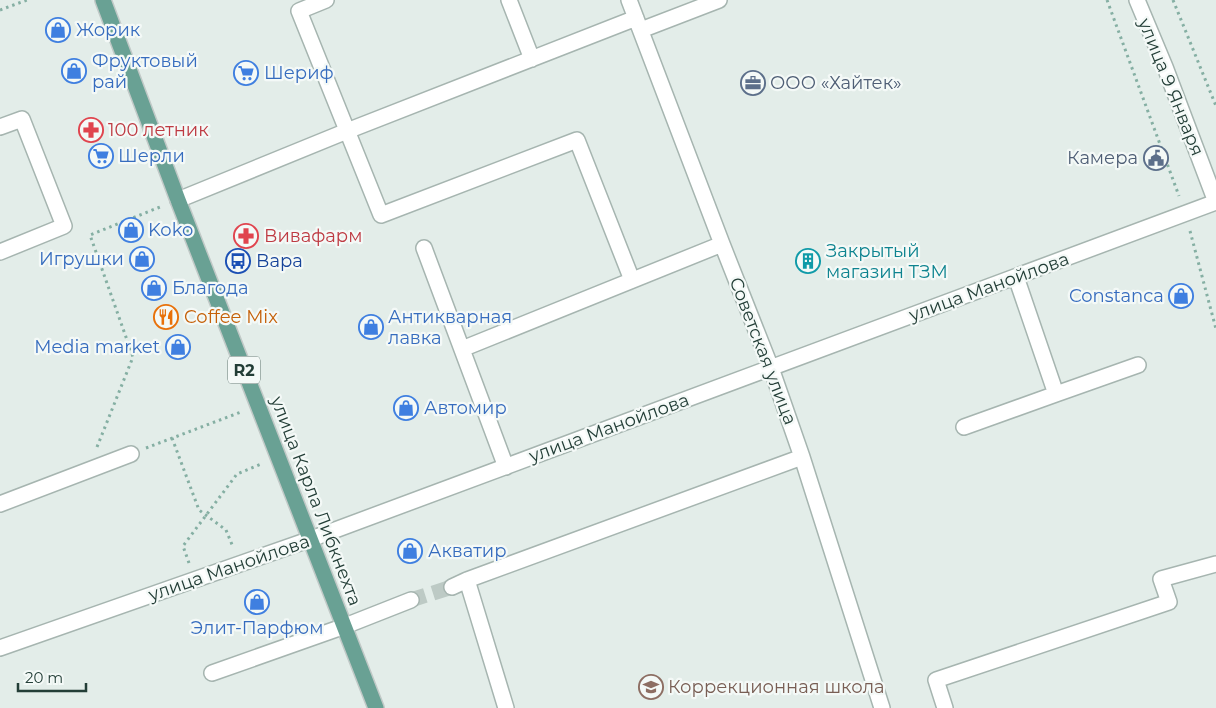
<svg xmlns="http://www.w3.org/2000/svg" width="1216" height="708" font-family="Montserrat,sans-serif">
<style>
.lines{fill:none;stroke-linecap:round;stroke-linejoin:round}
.minor-tunnel{stroke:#bdcac5;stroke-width:15;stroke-dasharray:15 8;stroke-linecap:butt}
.minor-casing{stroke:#a6b5b0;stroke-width:18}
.major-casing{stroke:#c1c9c7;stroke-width:18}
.path{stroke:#85afa3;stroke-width:3;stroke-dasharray:2.5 4;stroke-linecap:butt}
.minor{stroke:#fff;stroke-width:15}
.major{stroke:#69a194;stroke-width:15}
.labels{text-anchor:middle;stroke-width:4.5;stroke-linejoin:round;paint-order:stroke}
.shield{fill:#f4f9f7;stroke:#627671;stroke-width:1}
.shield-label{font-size:16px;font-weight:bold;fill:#233e37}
.shop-label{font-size:18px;fill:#366cbe;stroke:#f4f9f7;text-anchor:start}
.service-label{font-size:18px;fill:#4e5e75;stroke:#f4f9f7;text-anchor:start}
.street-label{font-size:18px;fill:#233e37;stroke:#f4f9f7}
.health-label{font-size:18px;fill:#be3a42;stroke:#f4f9f7;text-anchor:start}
.culture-label{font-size:18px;fill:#0d838f;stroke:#f4f9f7;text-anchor:start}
.transit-label{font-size:18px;fill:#164399;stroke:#f4f9f7;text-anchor:start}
.food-label{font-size:18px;fill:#c56008;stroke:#f4f9f7;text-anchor:start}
.education-label{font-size:18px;fill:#785e54;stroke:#f4f9f7;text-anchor:start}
</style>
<rect width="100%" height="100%" fill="#e3ede9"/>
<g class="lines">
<path class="minor-tunnel" d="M411,600L452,587"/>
<defs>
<path id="minor" d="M326,0L299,11L381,215L577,140L632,280
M509,0L532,59
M629,0L722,244L771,368L802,457L882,708
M641,30L719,0
M0,127L22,119L64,226L0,252
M178,200L347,131L636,18
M424,248L506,467
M1016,277L1056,394L1138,365
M462,349L722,244
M964,427L1056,394
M0,504L131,454
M467,580L506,708
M452,587L467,580L802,457
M0,648L311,539L1216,202L1165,67L1137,0
M212,673L345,626L411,600
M945,708L936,680L1169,602L1161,579L1216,564"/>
<path id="major" d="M103,0L178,200L376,708"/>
</defs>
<use href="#minor" class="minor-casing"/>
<use href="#major" class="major-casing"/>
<path class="path" d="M1107,0L1179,196
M1173,0L1216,106
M0,10L27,0
M1190,231L1216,329
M172,438L199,510L226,530L233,547
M97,447L133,357L90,235L160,207
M146,448L241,412
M189,563L183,546L237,474L261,464"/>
<use href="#minor" class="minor"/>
<use href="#major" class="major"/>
</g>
<defs>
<symbol id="shop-ring" viewBox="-11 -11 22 22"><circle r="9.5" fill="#f4f9f7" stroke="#3f7fe0" stroke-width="1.5"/><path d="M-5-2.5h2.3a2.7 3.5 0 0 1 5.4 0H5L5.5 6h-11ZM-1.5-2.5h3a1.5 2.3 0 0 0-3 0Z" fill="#3f7fe0"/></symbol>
<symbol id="supermarket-ring" viewBox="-11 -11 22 22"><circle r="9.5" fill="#f4f9f7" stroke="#3f7fe0" stroke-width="1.5"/><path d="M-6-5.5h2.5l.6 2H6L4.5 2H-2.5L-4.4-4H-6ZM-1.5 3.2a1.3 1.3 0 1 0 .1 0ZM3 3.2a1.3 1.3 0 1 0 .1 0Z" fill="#3f7fe0"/></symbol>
<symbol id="office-ring" viewBox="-11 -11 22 22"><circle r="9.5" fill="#f4f9f7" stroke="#5c6f8a" stroke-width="1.5"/><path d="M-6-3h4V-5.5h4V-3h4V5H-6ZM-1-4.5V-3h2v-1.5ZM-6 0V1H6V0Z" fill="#5c6f8a"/></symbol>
<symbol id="pharmacy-ring" viewBox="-11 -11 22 22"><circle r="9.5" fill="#f4f9f7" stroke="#e0444e" stroke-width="1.5"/><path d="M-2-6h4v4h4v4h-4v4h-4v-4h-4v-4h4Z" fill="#e0444e"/></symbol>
<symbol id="civic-ring" viewBox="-11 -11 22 22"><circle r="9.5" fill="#f4f9f7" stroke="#5c6f8a" stroke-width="1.5"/><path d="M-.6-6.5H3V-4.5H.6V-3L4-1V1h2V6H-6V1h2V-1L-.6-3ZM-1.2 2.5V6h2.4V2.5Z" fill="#5c6f8a"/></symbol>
<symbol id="bus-ring" viewBox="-11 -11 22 22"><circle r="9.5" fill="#f4f9f7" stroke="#1a4fb4" stroke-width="1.5"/><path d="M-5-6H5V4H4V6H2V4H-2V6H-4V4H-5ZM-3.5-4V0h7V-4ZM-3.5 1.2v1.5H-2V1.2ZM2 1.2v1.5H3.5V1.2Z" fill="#1a4fb4"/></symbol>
<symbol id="building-ring" viewBox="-11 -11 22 22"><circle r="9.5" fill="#f4f9f7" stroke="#0f9aa8" stroke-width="1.5"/><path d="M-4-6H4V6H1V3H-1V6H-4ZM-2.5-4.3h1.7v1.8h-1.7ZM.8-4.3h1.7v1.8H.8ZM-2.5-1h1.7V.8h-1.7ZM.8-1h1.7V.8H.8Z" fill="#0f9aa8"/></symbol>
<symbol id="restaurant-ring" viewBox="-11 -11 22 22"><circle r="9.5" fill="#f4f9f7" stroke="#e8710a" stroke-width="1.5"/><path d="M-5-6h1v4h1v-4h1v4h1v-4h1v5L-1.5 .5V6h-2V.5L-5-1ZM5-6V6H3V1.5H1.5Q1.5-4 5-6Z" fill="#e8710a"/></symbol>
<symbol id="school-ring" viewBox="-11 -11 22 22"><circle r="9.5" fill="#f4f9f7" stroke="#8d6e63" stroke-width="1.5"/><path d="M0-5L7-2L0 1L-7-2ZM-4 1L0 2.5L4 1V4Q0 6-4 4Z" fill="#8d6e63"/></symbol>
</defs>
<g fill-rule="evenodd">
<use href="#shop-ring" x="44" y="16" width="28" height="28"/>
<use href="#shop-ring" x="60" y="57" width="28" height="28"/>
<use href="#supermarket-ring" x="232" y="59" width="28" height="28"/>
<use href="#office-ring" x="739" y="69" width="28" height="28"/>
<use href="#pharmacy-ring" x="77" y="116" width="28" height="28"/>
<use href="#supermarket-ring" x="87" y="142" width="28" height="28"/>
<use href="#civic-ring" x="1142" y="144" width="28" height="28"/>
<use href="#shop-ring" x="117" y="216" width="28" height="28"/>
<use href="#pharmacy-ring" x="232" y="222" width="28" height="28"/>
<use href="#shop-ring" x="128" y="245" width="28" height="28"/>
<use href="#bus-ring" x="224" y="247" width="28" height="28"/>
<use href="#building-ring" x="794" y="247" width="28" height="28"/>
<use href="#shop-ring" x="140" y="274" width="28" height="28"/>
<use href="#shop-ring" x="1167" y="282" width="28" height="28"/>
<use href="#restaurant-ring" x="152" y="303" width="28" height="28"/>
<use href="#shop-ring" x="357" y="313" width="28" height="28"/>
<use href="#shop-ring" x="164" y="333" width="28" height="28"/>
<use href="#shop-ring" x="392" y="394" width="28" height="28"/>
<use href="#shop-ring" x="396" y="537" width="28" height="28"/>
<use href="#shop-ring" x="243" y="588" width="28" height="28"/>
<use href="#school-ring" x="637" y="673" width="28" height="28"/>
</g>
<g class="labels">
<rect class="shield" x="228" y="356.5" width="32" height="27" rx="4"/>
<g class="shield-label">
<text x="244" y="376">R2</text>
</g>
<g class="shop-label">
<text x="76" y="36">Жорик</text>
<text x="92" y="67">Фруктовый<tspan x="92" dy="21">рай</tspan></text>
<text x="264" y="79">Шериф</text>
<text x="118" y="162">Шерли</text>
<text x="148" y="236">Koko</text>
<text x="124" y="265" text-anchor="end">Игрушки</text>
<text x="172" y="294">Благода</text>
<text x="1164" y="302" text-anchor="end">Constanca</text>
<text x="388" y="323">Антикварная<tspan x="388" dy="21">лавка</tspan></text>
<text x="160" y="353" text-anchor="end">Media market</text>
<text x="424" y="414">Автомир</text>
<text x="428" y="557">Акватир</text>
<text x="257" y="634" text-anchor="middle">Элит-Парфюм</text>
</g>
<g class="service-label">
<text x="770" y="89">ООО «Хайтек»</text>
<text x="1138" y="164" text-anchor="end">Камера</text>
</g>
<g class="street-label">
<text transform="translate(1171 87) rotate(68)" y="6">улица 9 Января</text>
<text transform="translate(989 287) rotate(-20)" y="6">улица Манойлова</text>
<text transform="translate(763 351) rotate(69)" y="6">Советская улица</text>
<text transform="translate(609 428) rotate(-20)" y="6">улица Манойлова</text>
<text transform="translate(316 501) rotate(69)" y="6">улица Карла Либкнехта</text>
<text transform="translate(229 568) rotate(-19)" y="6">улица Манойлова</text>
</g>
<g class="health-label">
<text x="108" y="136">100 летник</text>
<text x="264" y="242">Вивафарм</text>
</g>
<g class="culture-label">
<text x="826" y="257">Закрытый<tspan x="826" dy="21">магазин ТЗМ</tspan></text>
</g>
<g class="transit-label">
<text x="256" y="267">Вара</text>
</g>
<g class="food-label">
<text x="184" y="323">Coffee Mix</text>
</g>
<g class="education-label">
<text x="668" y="693">Коррекционная школа</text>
</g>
</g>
<path d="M18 683v8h68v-8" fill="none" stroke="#233e37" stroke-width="2.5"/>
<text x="25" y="683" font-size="15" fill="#233e37" stroke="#f4f9f7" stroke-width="4" paint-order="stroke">20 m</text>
</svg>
